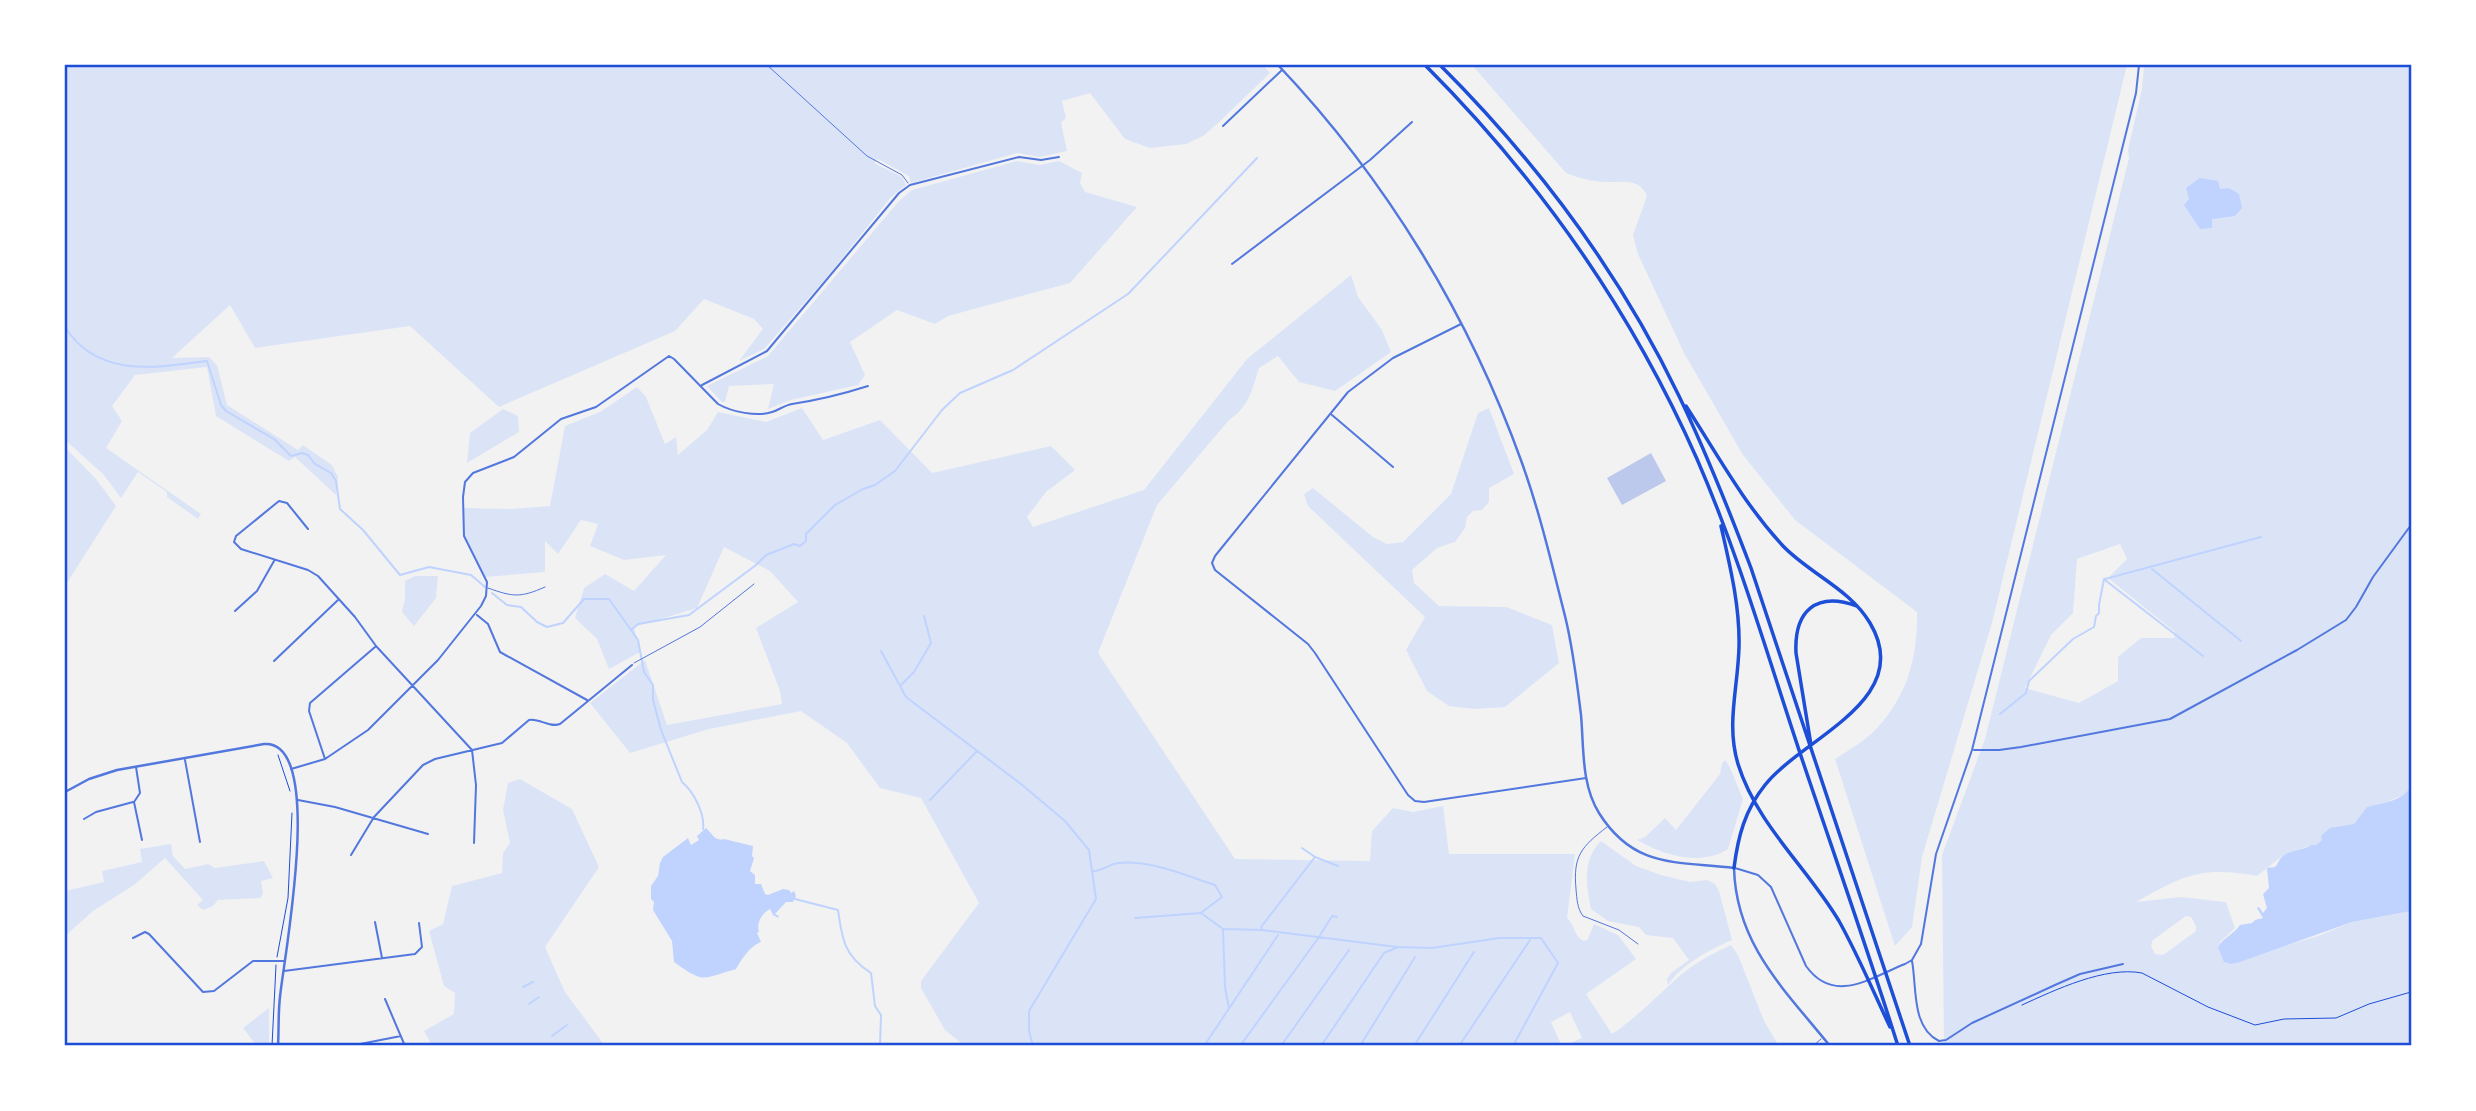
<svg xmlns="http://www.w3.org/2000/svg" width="2476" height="1111" font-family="'Source Sans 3',sans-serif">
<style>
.green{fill:#dbe4f7;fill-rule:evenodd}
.water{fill:#bfd3fe}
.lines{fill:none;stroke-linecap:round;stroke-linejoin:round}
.stream{stroke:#bfd3fe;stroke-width:2}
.building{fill:#bdc9ec}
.path{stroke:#1d4ed8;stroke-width:1}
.service{stroke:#5277de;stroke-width:1}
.minor{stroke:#5277de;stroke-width:2}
.tertiary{stroke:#5277de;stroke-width:2.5}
.motorway{stroke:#1d4ed8;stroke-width:3.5}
.neatline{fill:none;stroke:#1d4ed8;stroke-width:2.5}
</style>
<rect width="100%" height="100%" fill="#f2f2f2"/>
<path class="green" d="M65,65H1263L1270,73L1217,124L1203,136L1186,144L1150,148L1125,139L1090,93L1062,101L1066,118L1061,123L1067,151L1040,157L1017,153L911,183L909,176L878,159L874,163L902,177L906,185L891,197L828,276L764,349L739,361L763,329L754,319L704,299L675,331L499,407L410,326L255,348L230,305L172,358L209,357L217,365L227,405L298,450L303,445L332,465L338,477L336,495L295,457L289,461L216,416L207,367L135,375L112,406L122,421L106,448L201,514L198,519L167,497V492L138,472L121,498L103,474L65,440Z
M1472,65H2127L1992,623L1922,857L1912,927L1895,946L1835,759C1847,751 1860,744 1871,734C1906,701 1918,659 1917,612L1795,520L1743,455L1684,353L1638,254L1633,235L1647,196C1639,177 1622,183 1604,182C1590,181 1579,178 1566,173Z
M2144,65H2411V787L2407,793L2363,813L2354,824L2322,840L2316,845H2311L2281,857L2257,876C2200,866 2185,875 2136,902L2181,897L2226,902L2235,928L2220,942L2218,947L2231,964L2276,948L2318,936L2352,922L2411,911V1046H1944L1942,855L1985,739L2129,158L2128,150L2142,89ZM2120,544L2127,559L2108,578L2175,632L2174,638H2141L2118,657V681L2079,703L2025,688L2051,635L2073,613L2077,559ZM2186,916L2191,917L2196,926V931L2163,955L2155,954L2151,946L2153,940Z
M1017,161L1040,165L1059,161L1082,173L1080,183L1085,192L1137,207L1070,283L948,316L935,324L897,310L850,342L865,375L858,385L791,400L768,409L774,384L729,386L725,402H722L707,386L768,356L899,201L912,190Z
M1351,275L1358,297L1382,330L1391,352L1335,391L1299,382L1278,356L1259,368C1252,390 1249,407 1229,420L1157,505L1098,653L1235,859L1370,861L1372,831L1393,808L1413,812L1443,806L1449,854H1575L1567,918C1575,925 1574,937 1584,941L1588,939L1594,924L1618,935L1636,959L1586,994L1612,1034C1636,1018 1654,999 1675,980C1691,965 1711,954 1731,945L1738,955L1764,1021L1779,1046H965L945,1030L921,988V981L979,903L921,798L880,788L847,743L801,711L709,729L630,753L590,703L645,660L667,725L782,704L780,691L756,628L798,602L770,571L724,547L697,608L634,627L640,652L609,669L597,639L575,618L584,588L605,574L634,591L666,555L624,560L590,546L598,524L581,520L558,554L545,541V572L485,577L464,536L463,508L512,509L550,506L565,426L600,412L637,387L646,397L665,444L676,437L678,455L707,430L718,412L766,422L802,408L823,440L880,420L932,473L1051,446L1075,470L1046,492L1027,517L1033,527L1144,490L1247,359ZM1570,1012L1582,1038L1566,1045L1561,1044L1551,1022Z
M1489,408L1514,474L1489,488V502L1482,510L1473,511L1467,517L1465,528L1455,542L1437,548L1412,570L1414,583L1439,606L1506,607L1552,625L1559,663L1505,707L1475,709L1449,706L1427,691L1406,650L1425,617L1308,506L1304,494L1313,488L1373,537L1387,544L1403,542L1451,494L1478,413Z
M503,409L518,416L519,432L467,463L470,433Z
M65,447L96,479L116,506L65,586Z
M415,576H438L436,598L414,626L402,612L405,598V581Z
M1725,760C1731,766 1738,789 1743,799L1728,849C1699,867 1664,855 1637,840L1645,837L1665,818L1676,830L1720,774L1722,763Z
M520,779L572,809L599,867L545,947L565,992L605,1046H432L424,1031L454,1014L455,993L444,986L429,931L443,924L452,886L502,873L503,853L510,843L503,810L508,783Z
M1601,841L1636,866L1661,875L1690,882L1707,880L1715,884L1719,891L1732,940C1708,951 1683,963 1668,985L1667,979L1671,973L1689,960L1673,938L1646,935L1639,927L1608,921L1591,909C1586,885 1582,860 1601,841Z
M171,844L173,856L185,869L208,864L215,868L264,861L273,878L261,881L263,894L260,898L218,900L213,906L203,910L197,905L203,900L165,858L134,885L93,911L65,936V891L104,882L102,871L142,862L140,849Z
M269,1008V1046H257L243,1028Z"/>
<path class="water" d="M2200,178L2218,181L2220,189L2229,188L2239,194L2242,208L2235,216L2212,219V228L2200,229L2184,205L2189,199L2186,188Z
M2411,787V911L2352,922L2240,962L2231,964L2224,962L2218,947C2223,938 2234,934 2240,925L2252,923L2255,920L2263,918L2257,908L2259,907L2263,913L2267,908L2263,894L2269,888L2267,868L2275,867C2278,864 2279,859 2282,857C2289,850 2302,851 2311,845H2316L2322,840L2321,836L2330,828L2354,824L2367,807C2384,803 2401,801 2411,787Z
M706,828C712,833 715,842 724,839L753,846L752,856L754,858L750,871L755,875V884H761L765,894L768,895L783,889L789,890L791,893L794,891L796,896L793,902H786L775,914L779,916L778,918L773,915L770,909C762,913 756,923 759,932L757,933L761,942C751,945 741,960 736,969C701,979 705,984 674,962L672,941L653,910L654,902L651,899V886L658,876L660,863L663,857L688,838L691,845L699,840L697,836Z"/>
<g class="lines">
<path class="stream" d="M65,327C97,378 155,368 207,361L221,405L226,411L274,439L291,456L302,453L308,455L315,464L331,473L336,481L340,509L363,530L400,575L429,567L471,575L485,587
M2152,569L2241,641
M2105,579L2261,537
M2105,580L2203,656
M492,593L507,605L521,607L537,622L547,627L563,623L584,599H609L638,640L644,672L653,685V700L661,730L682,782C694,792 705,814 703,829
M924,616L931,643L914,672L900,686L906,697L1021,784L1065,821L1089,850L1096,899L1029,1011V1031L1033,1046
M632,629L638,624L689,615L756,565L766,555L794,544L800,546L806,541V534L835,505L863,489L875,485L895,471L942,410L960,393L1013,370L1128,294L1257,158
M881,651L899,684
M2000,714L2026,693L2029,681L2073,639L2094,627L2096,616L2099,613V605L2104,579
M930,800L977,751
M1302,848L1315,857L1338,866
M1093,871C1103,871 1109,864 1118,863C1148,859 1187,876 1215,885L1222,897L1202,912
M795,899L838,910C842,939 844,956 871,973L875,1006L881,1015L880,1046
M1135,918L1201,913L1223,929L1262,930L1397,947L1432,948L1499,938H1541L1558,963L1513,1046
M1262,929L1261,927L1315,857
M1223,930L1225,987L1229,1008
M523,987L533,982
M529,1004L539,997
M552,1036L567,1025
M1204,1046L1278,935
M1240,1046L1319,937L1332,916L1337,917
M1281,1046L1349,950
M1321,1046L1384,953L1396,948
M1360,1046L1415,957
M1414,1046L1474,952
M1459,1046L1530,940"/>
</g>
<path class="building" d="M1651,453L1666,481L1622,505L1607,478Z"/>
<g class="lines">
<path class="path" d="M278,755L290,791
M277,957L288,898L292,813
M2022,1005C2055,990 2105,966 2142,973L2208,1007L2255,1025L2284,1019L2336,1018L2369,1004L2411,992
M272,1046L276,965"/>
<path class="service" d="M767,65L867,156L902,175L908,183
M488,588C513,597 520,598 545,587
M634,663L700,627L754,584
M1607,827C1581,847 1573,856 1576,889C1577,899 1577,908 1583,916L1619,930L1638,944
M1813,1046L1821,1039"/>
<path class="minor" d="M1223,126L1282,70
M1232,264L1370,160L1412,122
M1461,324L1393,358L1348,392L1215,556L1212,563L1215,570L1308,644L1315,653L1408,795L1415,801L1424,802L1586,778
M702,385L767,351L899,193L910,185L1019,157L1041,160L1059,157
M1332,415L1393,467
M308,529L287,503L279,501L236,536L234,542L241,549L308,570L318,576L355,617L376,646L472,750L476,785L474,843
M235,611L257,591L274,561
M477,615L488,624L500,652L587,700
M274,661L338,600
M1974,750H1999L2021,747L2170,719L2297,650L2346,620L2356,607L2373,577L2411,525
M325,759L309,711L310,703L375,647
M185,760L200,842
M136,767L140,793L134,802L142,840
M291,769L325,759L368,730L438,660L481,606L486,596L487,582L464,536L463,497L465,482L473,473L514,457L561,419L596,407L669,356L674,359L718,404C732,412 757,417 772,412C779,410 785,405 792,404C818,400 843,394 868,386
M298,800L335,807L428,834
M84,819L96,812L133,802
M351,855L374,817L423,765L435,759L502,743L529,720C540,718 549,728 560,724L632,665
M1735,868L1758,875L1771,887L1806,966C1834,1005 1870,978 1905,964L1912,960L1921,944L1936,854L1972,750L2136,93L2139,65
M375,922L382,958
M133,938L145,932L149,934L203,992L214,991L253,961H284
M1912,961C1917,987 1911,1027 1939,1041L1946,1040L1972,1023L2055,985L2080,974L2123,964
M284,971L415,954L422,947L419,923
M385,999L405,1046
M350,1046L401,1036"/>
<path class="tertiary" d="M1278,65C1386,179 1469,315 1522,463C1540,513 1552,565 1565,616C1573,648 1577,682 1581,715C1584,748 1581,784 1599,813C1634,869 1677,861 1734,868C1736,945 1785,990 1830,1046
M65,792L89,779L117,770L264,744C327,739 283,962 280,997C278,1014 279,1030 278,1046"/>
<path class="motorway" d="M1425,65C1539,179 1632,312 1697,459C1740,558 1769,661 1803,762C1835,857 1868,951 1898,1046
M1440,65C1536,161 1620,273 1679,396C1706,452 1729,510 1751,568L1910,1046
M1686,406C1717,454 1744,504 1783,546C1810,574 1850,589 1870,623C1916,700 1802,738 1765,785C1745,810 1738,836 1734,868
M1721,526C1730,566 1740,606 1739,647C1738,688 1726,724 1738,764C1757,825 1807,867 1839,921C1858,955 1873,991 1890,1027
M1811,745L1796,653C1794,611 1816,591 1857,606"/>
</g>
<rect width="2476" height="1111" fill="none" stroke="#ffffff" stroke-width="133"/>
<rect x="66" y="66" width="2344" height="978" class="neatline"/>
</svg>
